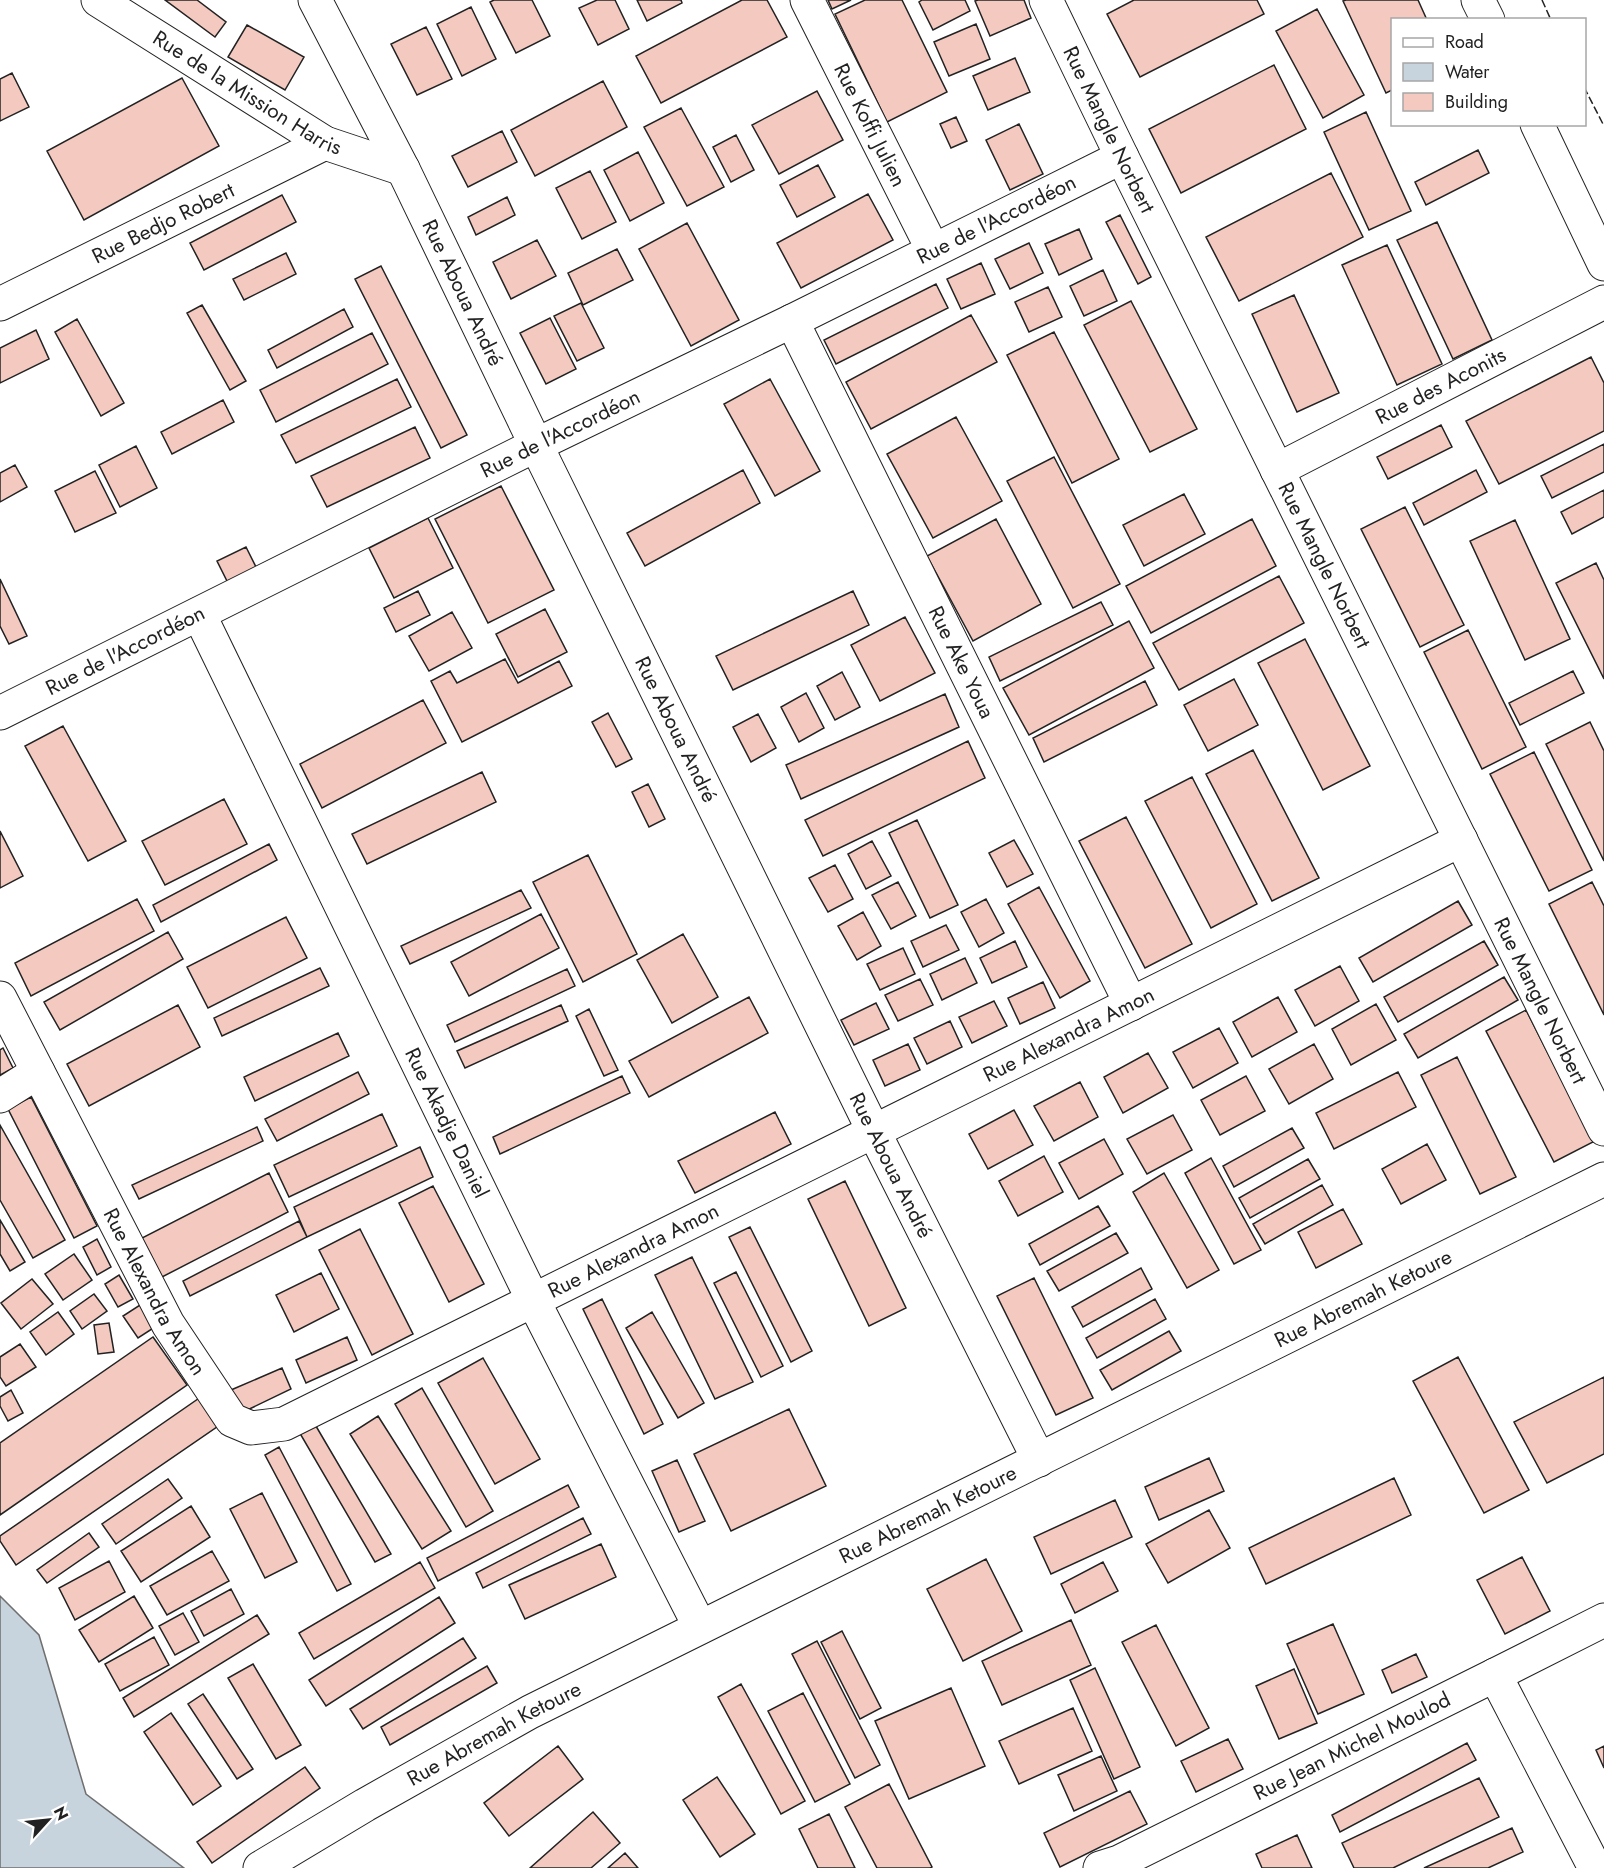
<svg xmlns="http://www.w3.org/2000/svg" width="1604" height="1868" font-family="Jost,sans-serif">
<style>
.water{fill:#c7d3dd;stroke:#6f6f6f;stroke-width:1.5}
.building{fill:#f3c9c0;stroke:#222;stroke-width:1.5}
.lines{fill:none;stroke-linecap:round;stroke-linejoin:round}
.minor-casing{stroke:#222;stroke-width:35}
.minor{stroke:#fff;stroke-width:33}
.fence{stroke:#222;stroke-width:1.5;stroke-dasharray:8 3;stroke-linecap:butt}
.labels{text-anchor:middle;stroke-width:4.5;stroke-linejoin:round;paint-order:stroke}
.street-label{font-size:21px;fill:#222;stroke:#fff}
</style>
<rect width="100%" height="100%" fill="#fff"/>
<path class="water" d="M0,1596L39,1635L86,1794L184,1868H0Z"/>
<path class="building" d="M165,0H197L226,22L215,37Z
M494,0H532L550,36L516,53L490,2Z
M597,0H615L629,29L598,45L579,8Z
M637,0H681L682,3L647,21Z
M742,0H767L787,37L661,103L636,56Z
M828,0H851L832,9Z
M865,0H902L947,92L887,122L835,14Z
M922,0H965L970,11L933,30L919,2Z
M978,0H1024L1031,18L990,36L975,1Z
M1134,0H1257L1264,14L1140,77L1107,14Z
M1346,0H1418L1427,20H1392V90L1386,93L1343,1Z
M471,7L496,59L462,76L437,24Z
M1317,9L1364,95L1323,118L1276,31Z
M976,24L990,59L949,76L934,42Z
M247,25L304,57L285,90L228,57Z
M426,27L452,79L417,95L391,44Z
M1015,58L1030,92L988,110L973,76Z
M1274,65L1306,129L1181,193L1149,129Z
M12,73L29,107L0,121V79Z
M182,78L219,146L84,220L47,151Z
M603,81L627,127L535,176L511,130Z
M817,91L843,140L779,174L752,125Z
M681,108L724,187L687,206L644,127Z
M1366,112L1411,211L1369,230L1324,132Z
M956,117L967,141L951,148L940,124Z
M1019,124L1043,174L1010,190L986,140Z
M502,131L517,162L468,187L452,156Z
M736,135L754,170L731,182L713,147Z
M1478,150L1489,173L1426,205L1415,182Z
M638,152L664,203L630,221L604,170Z
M818,165L835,197L797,217L780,185Z
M590,171L616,222L582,239L556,188Z
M1331,173L1363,237L1239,301L1206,237Z
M868,194L893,240L801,288L777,243Z
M282,195L296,222L204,270L190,243Z
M507,197L515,215L476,235L468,217Z
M1120,215L1151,277L1138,284L1106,222Z
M1437,222L1492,340L1453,359L1397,240Z
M687,223L739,320L691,346L639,249Z
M1079,229L1092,259L1059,275L1045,244Z
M537,240L556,276L511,299L493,262Z
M1029,243L1043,273L1010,289L995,259Z
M1387,245L1442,364L1397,385L1342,265Z
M617,249L633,280L583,305L568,273Z
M286,253L296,274L244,300L233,279Z
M981,263L995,294L961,309L947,279Z
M381,266L467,435L441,448L355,279Z
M1103,270L1117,301L1084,316L1070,286Z
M936,284L948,308L836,364L824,340Z
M1048,287L1062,317L1029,332L1015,302Z
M1294,295L1339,393L1297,412L1252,314Z
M1131,301L1197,429L1150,452L1084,325Z
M581,303L604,348L577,361L554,316Z
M202,305L246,381L230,390L187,313Z
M344,309L353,327L277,368L268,350Z
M971,315L997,362L871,429L846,382Z
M550,318L576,369L546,384L520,333Z
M77,319L124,403L101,416L55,332Z
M36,330L49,359L0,383V348Z
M1054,332L1119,459L1072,483L1007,355Z
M372,333L388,364L276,422L260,390Z
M1591,357L1604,383V431L1499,484L1466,421Z
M397,379L411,407L296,463L281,435Z
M770,379L820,471L775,496L724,404Z
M223,400L234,422L172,454L161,432Z
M956,417L1002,501L933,538L887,454Z
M1441,425L1452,447L1388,479L1377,457Z
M415,427L430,458L327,507L311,476Z
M1604,444V472L1552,498L1541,476Z
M136,446L157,488L120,507L99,465Z
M1054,457L1120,584L1073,608L1007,481Z
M15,465L27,487L0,502V473Z
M743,470L760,503L645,566L627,533Z
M1476,470L1487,492L1424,525L1413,503Z
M95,471L116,513L75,532L55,491Z
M501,486L554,590L488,623L435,519Z
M1604,490V517L1572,534L1561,512Z
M1184,494L1205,534L1144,566L1123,525Z
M1405,507L1464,625L1420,647L1361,529Z
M428,518L453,568L394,598L369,548Z
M996,519L1041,604L973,641L927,556Z
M1252,519L1276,566L1151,633L1126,586Z
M1515,520L1570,639L1525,660L1470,541Z
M246,547L257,569L228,583L217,561Z
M1596,563L1604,580V679L1556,583Z
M1279,576L1304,623L1179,690L1153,643Z
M0,579L27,636L9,644L0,626Z
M418,591L430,615L396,632L384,608Z
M853,591L869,625L733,690L716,656Z
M1101,602L1113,625L1000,681L989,657Z
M545,609L567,652L518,677L496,634Z
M452,612L472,648L429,671L409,636Z
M905,617L935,673L880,701L851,645Z
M1129,621L1154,668L1029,735L1003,688Z
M1468,630L1526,747L1482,769L1424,652Z
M1305,639L1370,766L1323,790L1258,663Z
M505,659L518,683L559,661L572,686L462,742L431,681L450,671L457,683Z
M1573,671L1584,693L1520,725L1509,703Z
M842,672L860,707L835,720L817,686Z
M1234,679L1258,725L1208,751L1184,705Z
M1145,681L1157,705L1044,762L1033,738Z
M806,693L824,728L799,742L781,707Z
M945,694L959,727L801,799L786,765Z
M423,700L446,743L322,808L300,764Z
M608,713L632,759L616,767L592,722Z
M758,714L776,748L751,762L733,727Z
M1590,722L1604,751V861L1546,744Z
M63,726L126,841L88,861L25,746Z
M968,741L985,778L823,856L805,820Z
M1253,750L1319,878L1272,901L1206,774Z
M1534,752L1592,870L1549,891L1490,774Z
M482,772L496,802L367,864L352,834Z
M1192,777L1257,904L1211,928L1145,801Z
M648,784L665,819L649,827L632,792Z
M224,799L247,844L165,885L142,841Z
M1126,817L1192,944L1145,968L1079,841Z
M917,820L958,905L930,918L889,833Z
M0,831L23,876L0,888Z
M1014,840L1033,874L1007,887L989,853Z
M872,841L891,876L866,889L848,854Z
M269,844L277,860L161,922L153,905Z
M588,855L637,954L583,982L533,882Z
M835,865L853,899L828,912L809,878Z
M898,882L916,916L891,929L872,895Z
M1592,882L1604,906V1015L1549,904Z
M1039,887L1090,981L1060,998L1008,904Z
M521,890L531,908L410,964L401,946Z
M137,899L154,931L31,996L15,963Z
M986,899L1004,933L979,947L961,912Z
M1458,901L1472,925L1373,982L1359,958Z
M863,912L881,946L857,960L838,926Z
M541,914L559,948L469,996L451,962Z
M286,917L307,958L208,1008L187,967Z
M946,925L959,950L923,967L911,941Z
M168,932L183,959L60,1030L44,1002Z
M683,934L718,997L672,1023L637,960Z
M1015,941L1027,967L992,983L980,958Z
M1484,941L1498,965L1398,1022L1384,997Z
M903,948L915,974L880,990L867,964Z
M965,958L977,983L942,1000L930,974Z
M1340,966L1359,1001L1315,1026L1295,990Z
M320,968L329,986L222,1036L214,1018Z
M567,969L575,986L455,1042L447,1025Z
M1504,977L1518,1000L1418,1058L1404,1034Z
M920,979L933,1005L898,1021L885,995Z
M1043,982L1055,1008L1020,1024L1008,998Z
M749,997L768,1033L649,1097L629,1061Z
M1278,997L1297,1032L1252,1057L1233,1022Z
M994,1001L1007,1026L972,1043L959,1017Z
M876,1003L889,1029L854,1045L841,1020Z
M1376,1004L1396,1040L1351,1065L1332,1029Z
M178,1005L200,1047L89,1106L67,1064Z
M561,1005L568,1021L465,1068L457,1051Z
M589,1009L618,1070L604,1076L576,1016Z
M1526,1010L1593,1142L1554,1162L1486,1031Z
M950,1021L962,1047L927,1064L914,1038Z
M1219,1028L1238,1063L1193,1088L1173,1052Z
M338,1033L349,1056L255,1101L244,1077Z
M908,1044L920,1070L885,1086L873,1060Z
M1314,1044L1333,1079L1289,1104L1269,1069Z
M3,1048L13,1068L0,1075V1050Z
M1148,1053L1168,1088L1123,1113L1104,1077Z
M1457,1057L1516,1177L1480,1194L1421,1075Z
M358,1072L369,1094L277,1141L265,1119Z
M1398,1072L1416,1107L1334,1149L1316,1113Z
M622,1076L630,1093L500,1154L493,1137Z
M1246,1076L1265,1111L1220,1135L1201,1100Z
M1080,1082L1098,1117L1054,1141L1034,1106Z
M31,1097L97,1226L74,1238L8,1109Z
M1014,1110L1033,1145L988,1169L969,1134Z
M775,1112L791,1144L695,1193L678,1161Z
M382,1114L397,1146L289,1197L274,1165Z
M1173,1115L1192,1150L1147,1174L1127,1139Z
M0,1125L65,1240L33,1258L0,1200Z
M257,1127L263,1141L139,1199L132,1185Z
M1292,1128L1304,1148L1234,1187L1223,1166Z
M1104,1139L1123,1174L1079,1199L1059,1163Z
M1427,1144L1446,1180L1401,1204L1382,1169Z
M420,1147L433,1177L307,1237L294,1207Z
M1044,1156L1063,1192L1018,1216L999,1181Z
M1211,1158L1261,1250L1234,1264L1185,1173Z
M1308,1159L1320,1179L1250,1218L1239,1198Z
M269,1173L288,1212L162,1277L142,1238Z
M1164,1173L1219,1270L1187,1288L1133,1192Z
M845,1181L906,1308L869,1326L808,1199Z
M1322,1185L1333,1205L1265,1244L1253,1224Z
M433,1186L484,1284L449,1302L399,1203Z
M1098,1206L1110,1226L1040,1265L1029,1244Z
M1343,1209L1362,1244L1316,1268L1298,1232Z
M0,1220L25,1262L10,1271L0,1254Z
M299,1221L307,1237L190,1296L183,1281Z
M750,1227L812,1351L791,1362L729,1237Z
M360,1229L413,1334L372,1355L319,1250Z
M1116,1233L1128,1253L1059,1291L1047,1271Z
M97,1239L111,1267L97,1275L83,1247Z
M74,1254L92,1280L63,1300L45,1274Z
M692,1257L753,1382L715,1399L655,1275Z
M1141,1268L1152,1289L1083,1327L1072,1307Z
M736,1272L783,1366L761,1377L714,1283Z
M321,1273L339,1309L294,1332L276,1295Z
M119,1275L133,1299L118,1307L105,1284Z
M1034,1278L1093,1398L1056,1415L997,1296Z
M32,1279L53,1304L21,1329L1,1303Z
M94,1294L107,1311L82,1329L70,1311Z
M602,1299L663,1424L644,1434L583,1309Z
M1155,1299L1166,1319L1097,1358L1086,1338Z
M140,1305L155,1327L138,1338L123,1316Z
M58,1312L74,1334L46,1355L30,1332Z
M652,1312L704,1403L678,1418L626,1328Z
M109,1323L114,1352L98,1354L94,1325Z
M1169,1331L1181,1351L1112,1390L1100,1370Z
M153,1337L187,1385L0,1515V1443Z
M347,1337L357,1360L306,1383L296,1360Z
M20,1344L36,1367L6,1386L0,1377V1357Z
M1458,1357L1529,1490L1484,1513L1413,1381Z
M483,1358L540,1459L495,1484L438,1383Z
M282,1368L291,1389L241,1413L231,1390Z
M1604,1377V1454L1547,1483L1514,1422Z
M422,1388L493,1511L466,1527L395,1404Z
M11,1390L23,1413L8,1421L0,1406V1397Z
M208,1392L227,1420L16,1565L0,1541V1536Z
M789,1409L826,1486L731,1531L694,1454Z
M378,1416L451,1531L422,1549L350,1434Z
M313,1421L391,1554L375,1562L298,1430Z
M279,1447L351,1584L337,1591L265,1455Z
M1209,1458L1224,1491L1159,1520L1145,1487Z
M677,1460L705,1521L679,1532L652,1471Z
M1394,1478L1411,1515L1266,1584L1249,1548Z
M168,1479L182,1498L116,1544L102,1524Z
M568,1485L579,1507L438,1581L427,1558Z
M262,1493L297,1562L265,1578L230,1509Z
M1115,1500L1132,1537L1051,1574L1034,1537Z
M191,1506L210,1537L141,1582L121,1551Z
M1209,1510L1230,1548L1168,1583L1146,1544Z
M583,1518L591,1534L483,1588L476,1573Z
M89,1533L99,1547L47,1583L37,1570Z
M601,1544L616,1577L525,1619L509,1585Z
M212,1551L229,1581L167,1615L150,1586Z
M1522,1557L1550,1611L1505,1634L1477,1580Z
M986,1559L1022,1631L963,1661L927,1589Z
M109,1561L125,1592L75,1620L59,1588Z
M420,1562L435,1588L314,1659L299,1633Z
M1103,1562L1118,1591L1075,1613L1061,1584Z
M231,1589L244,1614L204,1636L191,1611Z
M134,1596L153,1628L99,1662L79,1630Z
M439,1597L455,1623L326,1706L309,1680Z
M183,1613L199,1642L175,1655L159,1626Z
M257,1615L269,1634L134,1717L123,1698Z
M1071,1620L1091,1665L1002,1705L982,1661Z
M1333,1624L1364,1694L1318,1714L1287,1644Z
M1156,1625L1209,1728L1176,1746L1122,1642Z
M842,1631L881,1708L860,1719L821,1642Z
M154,1637L169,1665L120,1691L105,1664Z
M463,1638L476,1658L363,1729L350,1709Z
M817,1641L880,1765L855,1778L792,1654Z
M1416,1654L1427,1677L1392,1693L1382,1670Z
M253,1664L301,1745L276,1759L228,1678Z
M487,1666L497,1683L390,1745L381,1727Z
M1095,1668L1140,1767L1114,1779L1070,1680Z
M1294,1669L1317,1723L1279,1739L1256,1686Z
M741,1684L805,1801L781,1814L718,1697Z
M951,1688L985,1766L909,1799L875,1721Z
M803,1693L850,1784L815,1802L768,1711Z
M203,1694L253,1769L237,1779L188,1704Z
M1073,1708L1092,1751L1019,1784L999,1741Z
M171,1713L221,1786L193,1805L144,1732Z
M1228,1739L1243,1769L1196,1792L1181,1761Z
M1467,1743L1476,1760L1340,1832L1332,1815Z
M558,1746L583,1779L509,1836L484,1803Z
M1604,1746V1768L1596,1750Z
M1101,1756L1117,1791L1074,1811L1058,1775Z
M305,1767L320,1788L212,1863L197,1842Z
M717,1777L755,1834L720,1857L683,1800Z
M1479,1778L1499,1817L1393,1868H1354L1342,1843Z
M889,1784L932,1867L930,1868H877L845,1807Z
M1130,1791L1147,1824L1060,1867L1044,1833Z
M593,1812L620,1843L591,1868H530Z
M829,1814L855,1868H818L799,1829Z
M1512,1828L1523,1852L1488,1868H1424Z
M1297,1835L1312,1868H1262L1256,1854Z
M625,1853L638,1868H608Z"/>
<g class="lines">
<defs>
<g id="minor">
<path id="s1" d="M98,0L325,143L403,169"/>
<path id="s2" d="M315,0L403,169L536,445L873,1130L1039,1460"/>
<path id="s3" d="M807,0L933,250"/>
<path id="s4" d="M1046,0L1122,157L1604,1129"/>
<path d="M1478,0L1488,20"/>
<path d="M1537,124L1604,264"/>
<path id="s5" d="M0,304L325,143"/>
<path id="s6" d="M792,321L1131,1004"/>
<path id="s7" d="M1277,470L1604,302"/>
<path id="s8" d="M199,614L533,1300L700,1627"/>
<path id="s9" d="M0,713L536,445L792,321L1122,157"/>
<path id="s10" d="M0,998L168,1324L232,1420L251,1428L284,1424L1461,840"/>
<path d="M0,1096L38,1072"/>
<path d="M1495,1675L1595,1868"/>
<path id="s11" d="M260,1868L365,1805L530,1712L1604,1179"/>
<path id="s12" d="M1100,1868L1119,1862L1495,1675L1604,1620"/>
</g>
</defs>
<use href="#minor" class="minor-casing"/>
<use href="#minor" class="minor"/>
<path class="fence" d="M1542,0L1551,20
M1584,87L1604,126"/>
</g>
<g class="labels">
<g class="street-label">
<text dy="7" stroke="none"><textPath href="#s1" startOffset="176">Rue de la Mission Harris</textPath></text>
<text dy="7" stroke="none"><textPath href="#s3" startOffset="140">Rue Koffi Julien</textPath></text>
<text dy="7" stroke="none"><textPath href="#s4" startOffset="144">Rue Mangle Norbert</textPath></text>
<text dy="7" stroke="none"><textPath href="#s9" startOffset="1112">Rue de l'Accordéon</textPath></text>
<text dy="7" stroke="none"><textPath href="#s5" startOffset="182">Rue Bedjo Robert</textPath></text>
<text dy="7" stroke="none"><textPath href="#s2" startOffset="328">Rue Aboua André</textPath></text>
<text dy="7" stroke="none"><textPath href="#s7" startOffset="184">Rue des Aconits</textPath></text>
<text dy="7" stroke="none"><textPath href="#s9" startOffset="626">Rue de l'Accordéon</textPath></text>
<text dy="7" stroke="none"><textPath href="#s4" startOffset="630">Rue Mangle Norbert</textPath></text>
<text dy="7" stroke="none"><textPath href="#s9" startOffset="140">Rue de l'Accordéon</textPath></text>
<text dy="7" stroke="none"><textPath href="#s6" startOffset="381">Rue Ake Youa</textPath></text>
<text dy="7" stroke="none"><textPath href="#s2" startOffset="814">Rue Aboua André</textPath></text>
<text dy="7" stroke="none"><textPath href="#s4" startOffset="1116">Rue Mangle Norbert</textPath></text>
<text dy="7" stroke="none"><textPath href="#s10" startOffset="1412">Rue Alexandra Amon</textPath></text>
<text dy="7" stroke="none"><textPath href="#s8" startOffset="566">Rue Akadje Daniel</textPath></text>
<text dy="7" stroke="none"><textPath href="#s2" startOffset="1300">Rue Aboua André</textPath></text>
<text dy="7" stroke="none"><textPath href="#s10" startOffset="926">Rue Alexandra Amon</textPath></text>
<text dy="7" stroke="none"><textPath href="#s10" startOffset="332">Rue Alexandra Amon</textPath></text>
<text dy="7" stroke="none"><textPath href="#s11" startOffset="1242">Rue Abremah Ketoure</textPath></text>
<text dy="7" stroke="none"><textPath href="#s11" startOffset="756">Rue Abremah Ketoure</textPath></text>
<text dy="7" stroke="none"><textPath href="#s11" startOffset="270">Rue Abremah Ketoure</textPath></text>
<text dy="7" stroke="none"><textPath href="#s12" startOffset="280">Rue Jean Michel Moulod</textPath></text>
</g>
</g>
<rect x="1391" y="18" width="195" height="108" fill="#ffffff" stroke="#a7a7a7" stroke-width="1.5"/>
<rect x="1403" y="38" width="30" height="9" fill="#ffffff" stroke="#a7a7a7" stroke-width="1.5"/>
<text x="1445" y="48" font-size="18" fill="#222222">Road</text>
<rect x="1403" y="63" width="30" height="18" fill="#c7d3dd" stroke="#a7a7a7" stroke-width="1.5"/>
<text x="1445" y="78" font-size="18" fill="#222222">Water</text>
<rect x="1403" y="93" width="30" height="18" fill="#f3c9c0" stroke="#a7a7a7" stroke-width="1.5"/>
<text x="1445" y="108" font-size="18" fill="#222222">Building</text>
<g transform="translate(48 1820) rotate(63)" stroke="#ffffff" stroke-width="4.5" paint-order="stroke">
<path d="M0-4.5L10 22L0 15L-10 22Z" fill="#222222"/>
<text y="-9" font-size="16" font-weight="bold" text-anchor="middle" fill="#222222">N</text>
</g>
</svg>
